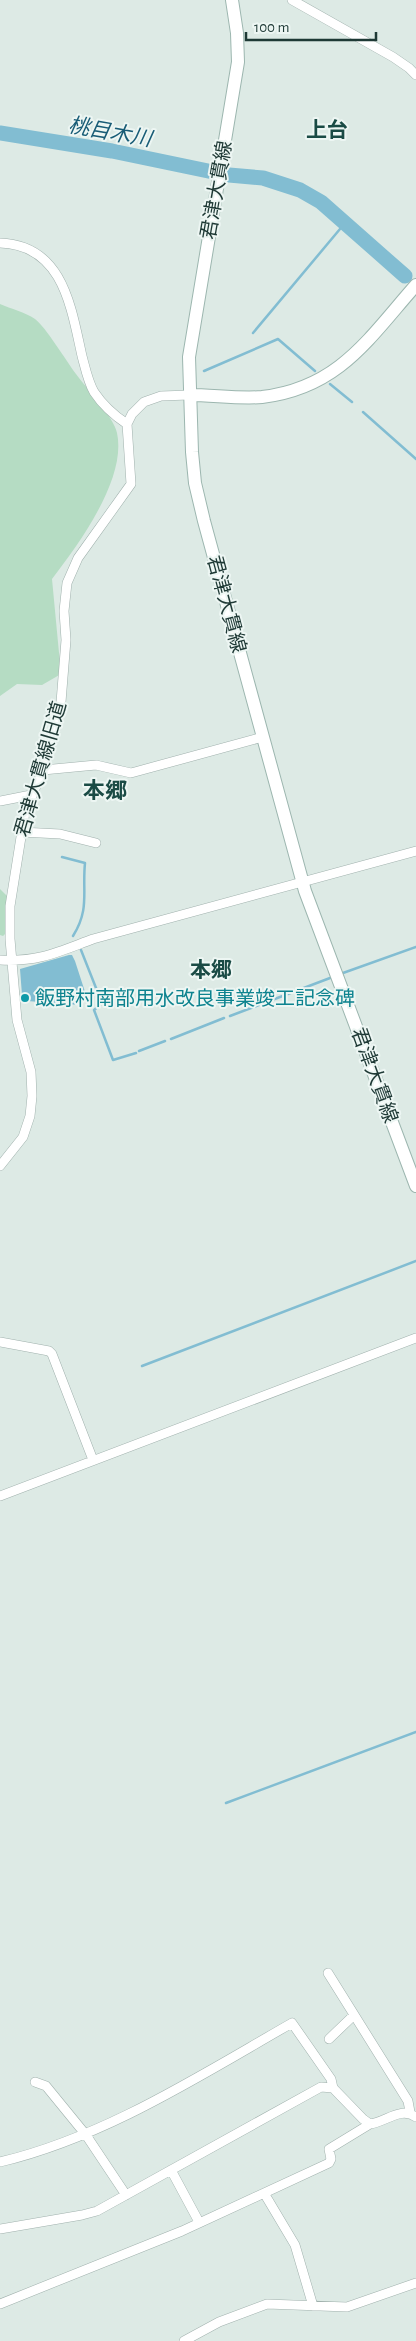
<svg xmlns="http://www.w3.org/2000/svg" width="416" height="2341" font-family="'Alegreya Sans','Noto Sans JP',sans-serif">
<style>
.green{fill:#b5dcc3}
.water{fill:#82bdd2}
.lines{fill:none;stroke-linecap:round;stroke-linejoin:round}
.stream{stroke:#82bdd2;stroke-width:2.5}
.river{stroke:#82bdd2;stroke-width:15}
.street-casing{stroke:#a0b1ad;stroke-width:10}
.secondary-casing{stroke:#9cb6af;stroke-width:14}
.street{stroke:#fff;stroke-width:9}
.secondary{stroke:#fff;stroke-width:12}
.culture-dot{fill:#0f9aa8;stroke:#edf6f3;stroke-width:2}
.labels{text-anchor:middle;stroke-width:4;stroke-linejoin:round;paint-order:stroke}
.street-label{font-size:20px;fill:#1e3935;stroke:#edf6f3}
.culture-label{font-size:20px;fill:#0d838f;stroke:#edf6f3;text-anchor:start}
.neighbourhood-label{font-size:21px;font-weight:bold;fill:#1a4b45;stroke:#edf6f3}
.water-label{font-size:21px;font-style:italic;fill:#185c76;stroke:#edf6f3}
.quarter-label{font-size:22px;font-weight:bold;fill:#1a4b45;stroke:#edf6f3}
</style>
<rect width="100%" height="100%" fill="#ddeae5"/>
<path class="green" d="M0,304C11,309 25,312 35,319C45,326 67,362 76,374C87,389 114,417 117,433C127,479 78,545 52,579L61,674L42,685L17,684L0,696Z
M0,889L8,897L6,933L3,936L0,935Z"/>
<path class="water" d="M69,955H72L75,961L87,998L79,1005L27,1001V995H22L20,969Z"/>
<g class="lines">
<path class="stream" d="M253,333L345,223
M204,371L278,339L315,371
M330,384L352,402
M363,412L416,459
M62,857L85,863C82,892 90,909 73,936
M81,950L98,993L100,1005L94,1010L113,1060L136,1053
M343,973L416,947
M230,1016L330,978
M171,1039L224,1018
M139,1051L165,1041
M142,1366L416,1261
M226,1803L416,1732"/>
<path class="river" d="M0,133L112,151L213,172
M229,175L263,178L300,190L321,202L405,276"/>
<defs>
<path id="street" d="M292,0L393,57L409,68L416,75
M0,243C63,245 71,307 82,356C85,367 88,382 94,392C102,404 115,416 127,424
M43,770L96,765L131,773L263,737
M0,801L31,795
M21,832L60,834L96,843
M0,960C39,962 58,952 93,939L416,851
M0,1166L23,1137L30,1116L32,1096L31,1072L17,1020L10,939V906L25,812L43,770L57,724L61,702L66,640L64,611L67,583L78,558L131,484L127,424L132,414L144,402L161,396L189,395
M0,1342L49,1351L52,1354L93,1460
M0,1496L416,1338
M328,1973L408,2101L410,2112
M329,2039L354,2015
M35,2082L46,2086L86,2135L126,2195
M0,2162C105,2137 199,2076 292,2023L331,2079L333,2088
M171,2170L199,2222
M264,2193L295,2245L313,2306
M0,2229L82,2215L97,2211L321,2087L333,2088L363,2119L370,2124C386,2122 401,2106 416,2117
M0,2304L182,2231L329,2163L331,2159L329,2149L370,2124
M184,2341L219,2322L267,2304L347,2307L416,2283"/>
<path id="secondary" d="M232,0L237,33L238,62L189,357L192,452L195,483L204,521L305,891L416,1186
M189,395C213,395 239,399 262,397C339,388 369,338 416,285"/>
</defs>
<use href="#street" class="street-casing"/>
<use href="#secondary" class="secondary-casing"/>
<use href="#street" class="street"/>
<use href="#secondary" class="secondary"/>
</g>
<circle class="culture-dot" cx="25" cy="998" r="5"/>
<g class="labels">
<g class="street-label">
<text transform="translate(216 190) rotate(-80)" y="7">君津大貫線</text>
<text transform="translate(227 604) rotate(75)" y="7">君津大貫線</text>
<text transform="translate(40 769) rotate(-74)" y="7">君津大貫線旧道</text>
<text transform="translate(375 1075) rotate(70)" y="7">君津大貫線</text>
</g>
<g class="culture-label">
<text x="35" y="1005">飯野村南部用水改良事業竣工記念碑</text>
</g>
<g class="neighbourhood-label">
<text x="327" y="137">上台</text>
<text x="211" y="977">本郷</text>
</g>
<g class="water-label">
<text transform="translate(110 132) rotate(10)" y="7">桃目木川</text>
</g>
<g class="quarter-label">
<text x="105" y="798">本郷</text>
</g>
</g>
<path d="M246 32v8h130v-8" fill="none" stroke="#1e3935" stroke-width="2.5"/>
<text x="254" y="32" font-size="15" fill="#1e3935" stroke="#edf6f3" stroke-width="4" paint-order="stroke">100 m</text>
</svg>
